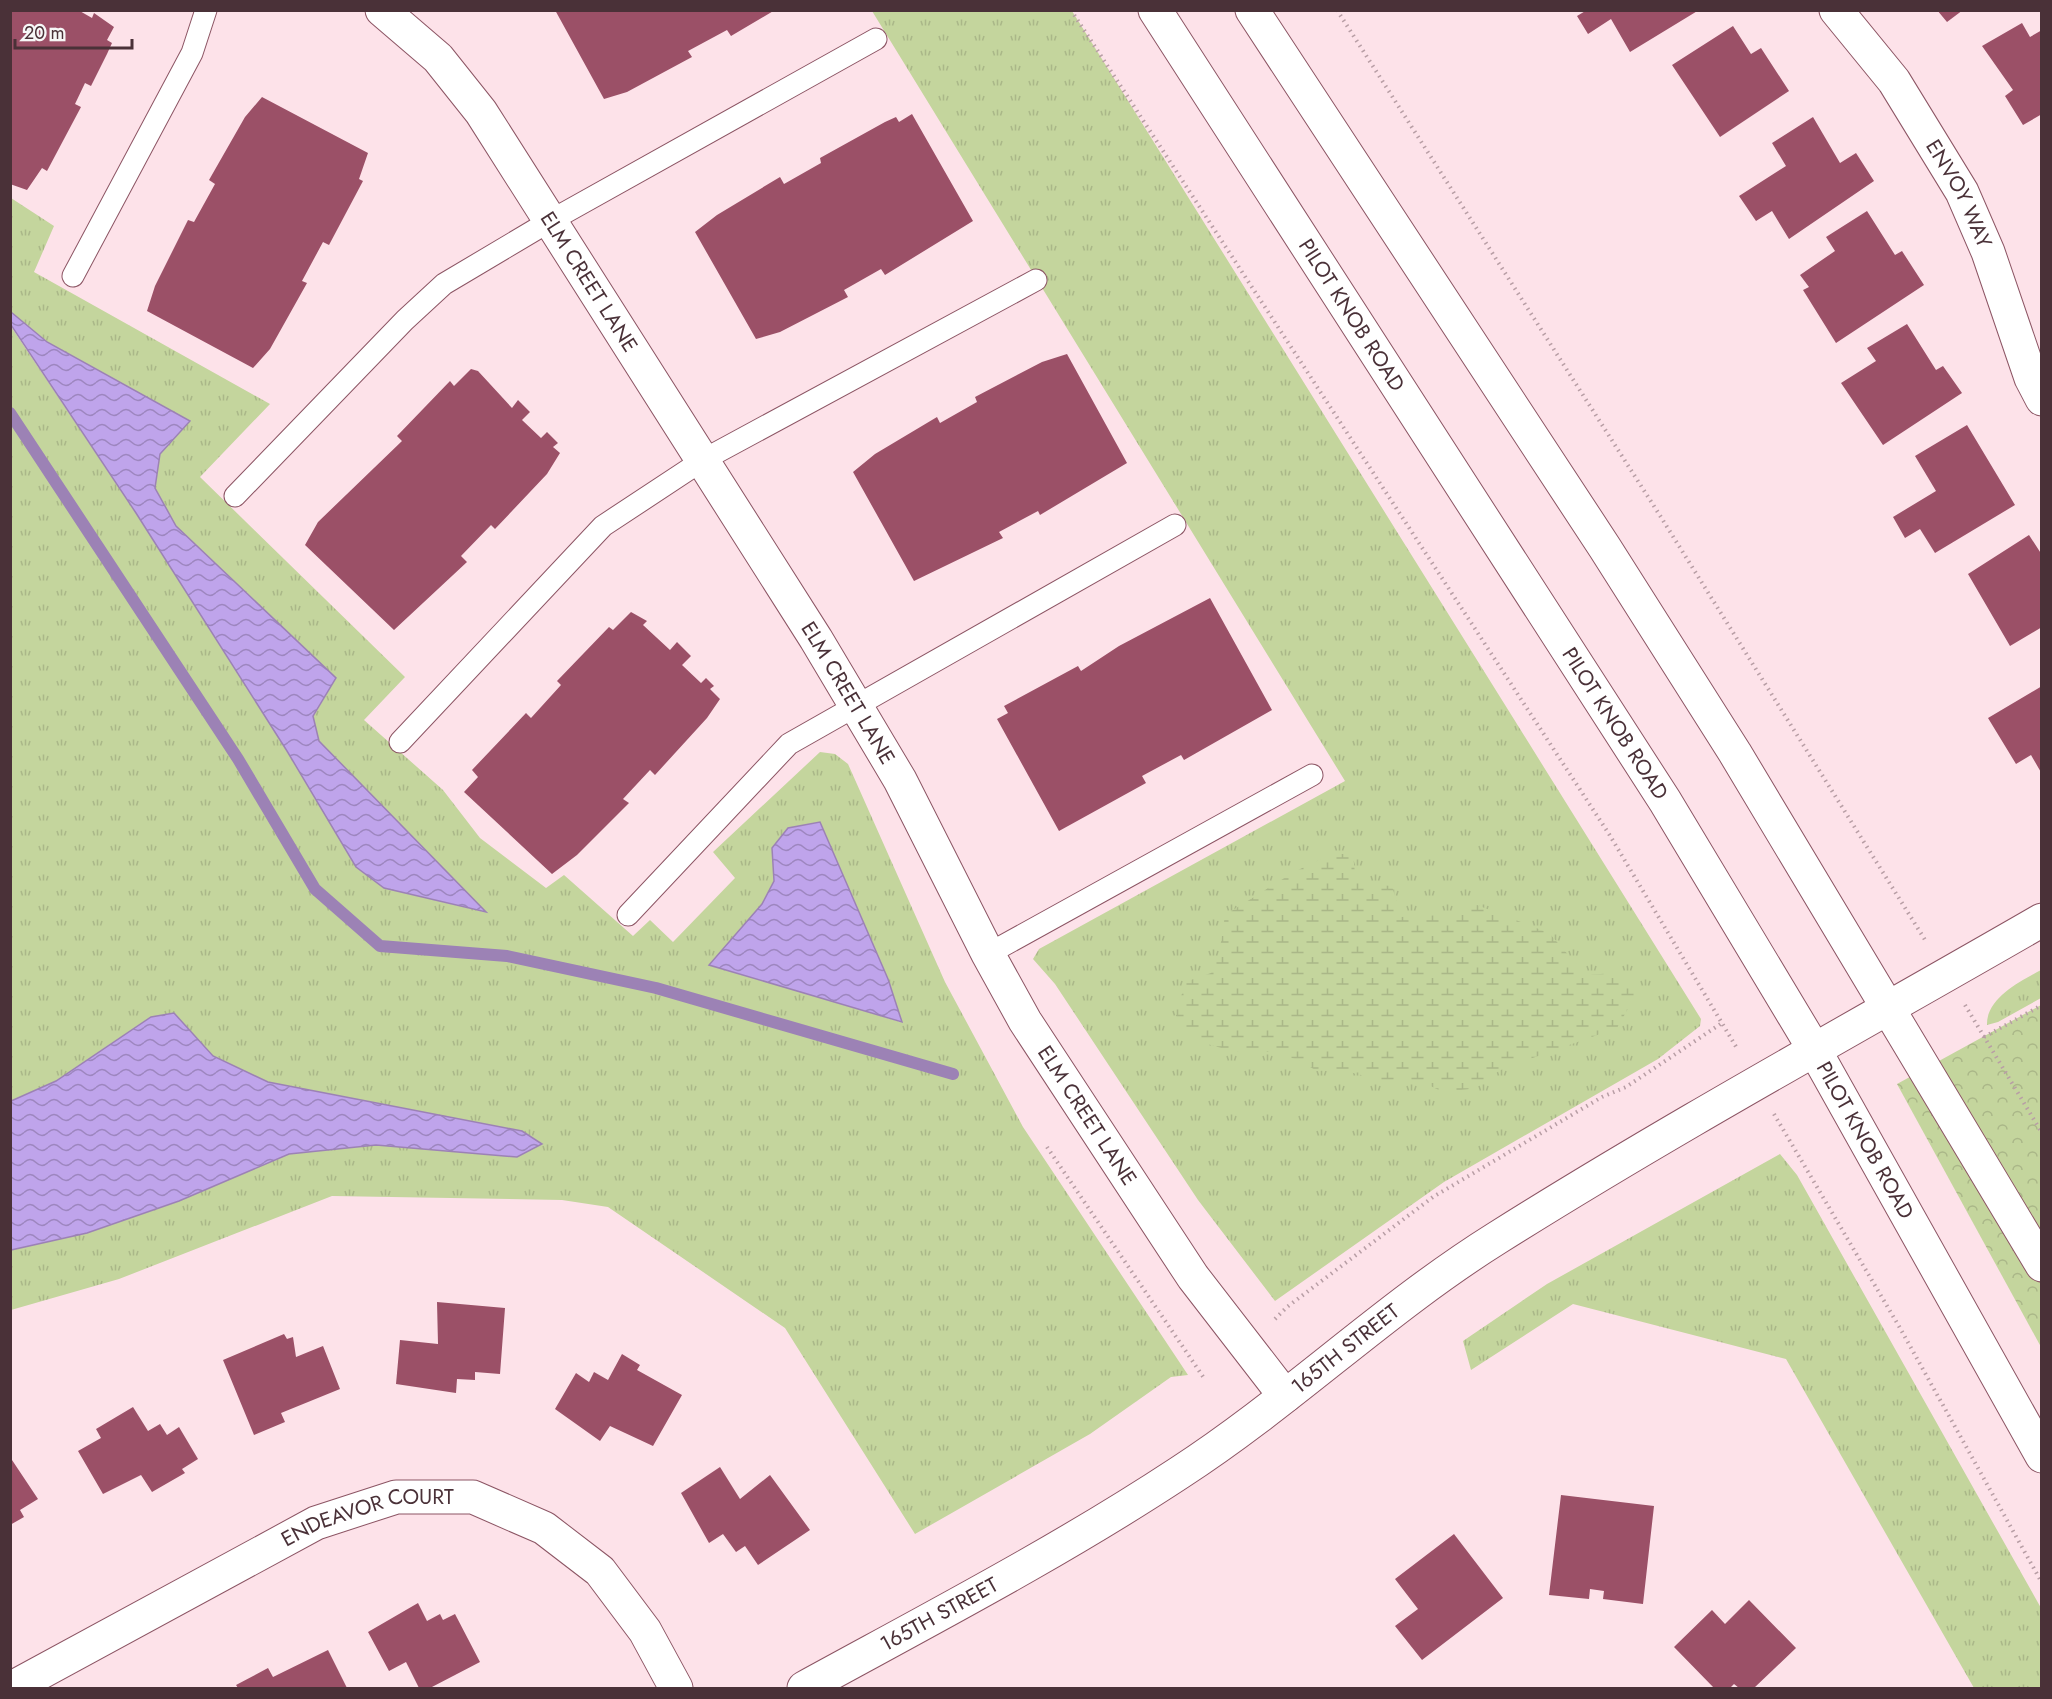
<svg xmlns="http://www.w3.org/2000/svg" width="2052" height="1699" font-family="Jost,sans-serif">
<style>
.grass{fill:url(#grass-tufts);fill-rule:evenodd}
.wetland{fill:url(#wetland-marsh)}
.park{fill:url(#park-crowns)}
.water{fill:url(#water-waves);stroke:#9c82b5;stroke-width:1.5}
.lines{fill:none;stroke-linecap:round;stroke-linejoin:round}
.stream{stroke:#9c82b5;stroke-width:12}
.building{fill:#9b5067}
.lane-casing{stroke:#8c5564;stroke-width:23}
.street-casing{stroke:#8c5564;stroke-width:35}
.secondary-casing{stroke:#8c5564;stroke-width:35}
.path{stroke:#b89ea5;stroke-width:4;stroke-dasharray:1.5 4.5;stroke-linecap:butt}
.lane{stroke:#fff;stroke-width:21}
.street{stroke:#fff;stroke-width:33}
.secondary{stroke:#fff;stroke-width:33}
.labels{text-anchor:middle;stroke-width:6;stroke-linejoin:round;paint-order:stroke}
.street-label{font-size:21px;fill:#4a3138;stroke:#f7f7f7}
</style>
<defs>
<pattern id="grass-tufts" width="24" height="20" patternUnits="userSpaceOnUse" patternTransform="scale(1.5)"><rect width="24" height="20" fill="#c4d59d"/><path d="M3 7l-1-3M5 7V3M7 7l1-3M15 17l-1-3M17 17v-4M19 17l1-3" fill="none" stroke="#aab788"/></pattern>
<pattern id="wetland-marsh" width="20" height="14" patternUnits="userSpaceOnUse" patternTransform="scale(1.5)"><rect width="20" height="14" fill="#c4d59d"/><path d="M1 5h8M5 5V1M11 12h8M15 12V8" fill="none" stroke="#aab788"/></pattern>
<pattern id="park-crowns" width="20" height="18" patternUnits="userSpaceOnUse" patternTransform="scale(1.5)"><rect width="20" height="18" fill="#c4d59d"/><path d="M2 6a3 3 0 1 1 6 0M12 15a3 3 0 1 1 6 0" fill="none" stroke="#aab788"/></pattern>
<pattern id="water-waves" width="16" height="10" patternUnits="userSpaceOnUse" patternTransform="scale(1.5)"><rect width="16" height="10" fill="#bfa4eb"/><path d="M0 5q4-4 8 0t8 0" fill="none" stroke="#9d86bf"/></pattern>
</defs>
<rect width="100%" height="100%" fill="#fde2e9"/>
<path class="grass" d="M872,11H1072L1701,1019L1700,1026L1658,1059L1444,1182L1275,1301L1198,1200L1055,984L1033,959L1039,949L1345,781Z
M11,198L54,226L34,272L270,404L200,477L405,677L364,720L443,790L480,838L546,888L564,875L633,936L650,920L673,942L735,878L713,852L820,752L835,754L848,764L945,982L1023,1127L1188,1375L1171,1377L1090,1434L915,1534L785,1328L608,1207L562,1200L332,1196L119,1279L11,1310V1250L87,1233L179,1201L289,1154L376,1145L516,1157L522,1131L268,1082L213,1056L174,1013L151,1017L56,1081L11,1101L10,325L136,513L287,751L356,867L384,888L485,912L319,741L313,717L336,678L176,526L155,488L160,454L189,421L47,342L11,312ZM820,822L888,979L901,1022L710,965L762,904L774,881L772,848L788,828Z
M2041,970V998L1998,1022L1987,1025C1986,998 2021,981 2041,970Z
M1780,1154L1797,1175L2041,1608V1688H1974L1786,1359L1573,1304L1471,1370L1463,1341L1547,1284Z"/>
<path class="wetland" d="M1331,854H1353L1355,874L1362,884L1392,886L1401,917L1444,915L1477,905L1549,933L1586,975L1615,973L1638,991L1617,1028L1504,1068L1470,1089L1443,1092L1420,1081L1393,1083L1341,1070L1317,1071L1298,1060L1273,1052L1232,1051L1193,1040L1176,1016L1185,982L1211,973L1219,955L1225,915L1294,872Z"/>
<path class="park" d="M2041,1005V1347L1897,1084Z"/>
<path class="water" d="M11,312L47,342L190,421L160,454L155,488L176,526L336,678L313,716L319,741L486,912L384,888L356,867L287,751L136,513L11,325Z
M820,822L888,979L902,1022L709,965L762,904L774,881L772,848L788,828Z
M174,1013L213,1056L268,1082L522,1131L542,1144L517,1157L376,1145L289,1154L179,1201L87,1233L11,1250V1101L56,1081L151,1017Z"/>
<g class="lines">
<path class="stream" d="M10,413L238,759L315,889L380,946L507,956L656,988L953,1074"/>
</g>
<path class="building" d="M10,10H78L92,18L94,13L114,27L107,40L112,43L107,54L91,86L85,83L75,104L81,107L47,171L42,168L27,190L10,184Z
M555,10H775L731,36L727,30L688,51L692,57L627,92L604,99Z
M1587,10H1699L1630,52L1611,19L1588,34L1577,16Z
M1937,10H1963L1947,22Z
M2022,23L2030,37L2042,30V114L2023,125L2005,96L2013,90L1982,46Z
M1733,26L1751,54L1761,48L1789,91L1720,137L1672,65Z
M262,97L368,153L359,179L363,181L329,245L323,242L302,281L307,283L270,349L253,368L147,311L155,286L188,220L194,222L215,184L209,180L245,117Z
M912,114L973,221L885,275L881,269L844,290L848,297L780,332L756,339L695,232L717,215L780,177L784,184L821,163L820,158L885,122L896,117L899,122Z
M1813,117L1840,163L1856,153L1874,181L1789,239L1772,211L1756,221L1739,196L1786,166L1772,143Z
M1867,211L1895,255L1902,251L1924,285L1836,343L1803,290L1809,287L1800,275L1835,251L1826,237Z
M1907,324L1936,370L1943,366L1962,393L1883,445L1841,383L1876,361L1867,348Z
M1067,354L1127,463L1040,515L1038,511L999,532L1003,538L914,581L853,472L875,454L937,417L940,423L977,402L975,397L1042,362Z
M471,369L478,371L512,408L518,400L530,412L522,420L541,438L547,432L558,443L553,447L560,453L547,474L495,529L491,525L461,556L467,562L394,630L305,545L318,522L402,441L397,436L450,381L454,386Z
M1967,425L2015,505L1935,553L1920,529L1905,538L1893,517L1936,491L1915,456Z
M2029,535L2042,555V627L2010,646L1968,574Z
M1210,598L1272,710L1184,760L1181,755L1142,776L1146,783L1059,831L997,719L1008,713L1004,706L1078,666L1081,671L1119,646Z
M631,612L647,621L643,625L670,650L677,642L691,656L682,665L701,683L706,678L714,686L710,689L720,699L707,718L655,775L650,770L623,799L629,803L577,855L552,874L464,792L478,777L472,770L526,713L531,718L561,685L557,681L609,627L613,630Z
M2042,686V774L2031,755L2016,764L1988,718Z
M437,1302L505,1308L500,1374L475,1372V1380L457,1379L456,1393L396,1384L400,1340L438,1344Z
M284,1334L287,1339L293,1337L296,1357L323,1346L340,1389L281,1413L285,1422L254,1435L223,1360Z
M622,1354L640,1365L637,1370L682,1395L653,1446L610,1426L600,1441L555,1409L576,1373L589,1382L594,1372L608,1380Z
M133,1407L148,1431L160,1424L167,1435L179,1427L198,1459L182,1469L185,1473L152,1492L141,1475L103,1494L78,1451L101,1438L96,1429Z
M10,1457L38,1499L20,1510L24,1517L10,1525Z
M720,1467L740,1499L770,1475L810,1530L758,1565L745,1546L736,1552L723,1534L709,1543L681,1493Z
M1561,1495L1654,1506L1643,1604L1603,1599L1604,1591L1590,1589L1589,1599L1549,1595Z
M1454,1534L1503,1598L1422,1660L1395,1626L1418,1609L1395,1579Z
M1749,1600L1796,1648L1754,1688H1739L1734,1684L1730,1688H1714L1674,1647L1712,1610L1725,1624Z
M418,1603L427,1621L440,1614L443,1620L455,1614L480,1662L430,1688H419L406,1662L389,1671L368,1632Z
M328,1650L347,1688H238L236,1685L268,1668L273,1677Z"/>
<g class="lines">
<defs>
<path id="lane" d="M73,276L192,53L206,10
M235,496L405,320L444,284L550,221L876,39
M400,742L603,526L703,460L1036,280
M628,915L789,744L1175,525
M988,954L1312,775"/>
<g id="street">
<path id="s1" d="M382,10L438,58L481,112L816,639L900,780L988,954L1025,1021L1193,1277L1285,1396"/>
<path id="s2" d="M1836,10L1894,81L1962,192L1988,252L2031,378L2042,399"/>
<path id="s3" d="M12,1688L316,1523L396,1497H473L544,1528L600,1571L645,1631L676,1688"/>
<path id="s4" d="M804,1688C930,1619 1059,1552 1179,1473C1290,1401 1385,1308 1497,1238C1675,1126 1860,1025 2042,920"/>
</g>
<g id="secondary">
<path id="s5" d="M1155,10L1665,801L1814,1049L2042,1456"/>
<path d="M1252,10L1605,548L1735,753L2042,1265"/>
</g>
</defs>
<use href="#lane" class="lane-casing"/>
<use href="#street" class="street-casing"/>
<use href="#secondary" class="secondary-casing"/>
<path class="path" d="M1071,10L1609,834L1738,1050
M1337,10L1659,514L1927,943
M1965,1005L2042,1133
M1984,1037L2042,1005
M1774,1114L1900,1328L2042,1583
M1047,1147L1204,1378
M1275,1319L1287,1307L1433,1197L1602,1097L1626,1087L1722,1023"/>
<use href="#lane" class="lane"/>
<use href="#street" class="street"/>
<use href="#secondary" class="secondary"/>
</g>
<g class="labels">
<g class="street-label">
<text dy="7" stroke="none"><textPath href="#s2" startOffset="222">ENVOY WAY</textPath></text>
<text dy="7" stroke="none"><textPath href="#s1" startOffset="344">ELM CREET LANE</textPath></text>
<text dy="7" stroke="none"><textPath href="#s5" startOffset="363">PILOT KNOB ROAD</textPath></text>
<text dy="7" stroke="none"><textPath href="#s1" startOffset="830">ELM CREET LANE</textPath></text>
<text dy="7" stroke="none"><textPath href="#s5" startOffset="849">PILOT KNOB ROAD</textPath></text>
<text dy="7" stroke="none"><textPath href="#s1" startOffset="1316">ELM CREET LANE</textPath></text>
<text dy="7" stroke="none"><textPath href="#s5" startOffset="1335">PILOT KNOB ROAD</textPath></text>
<text dy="7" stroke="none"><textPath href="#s4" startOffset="640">165TH STREET</textPath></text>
<text dy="7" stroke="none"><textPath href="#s3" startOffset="398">ENDEAVOR COURT</textPath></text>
<text dy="7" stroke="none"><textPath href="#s4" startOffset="154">165TH STREET</textPath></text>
</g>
</g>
<rect width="2052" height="1699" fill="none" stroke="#4a3138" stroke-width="24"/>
<path d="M15 39v9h117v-9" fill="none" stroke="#4a3138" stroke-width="3"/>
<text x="24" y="39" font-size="18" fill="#4a3138" stroke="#f7f7f7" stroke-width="4.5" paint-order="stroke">20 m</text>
</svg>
